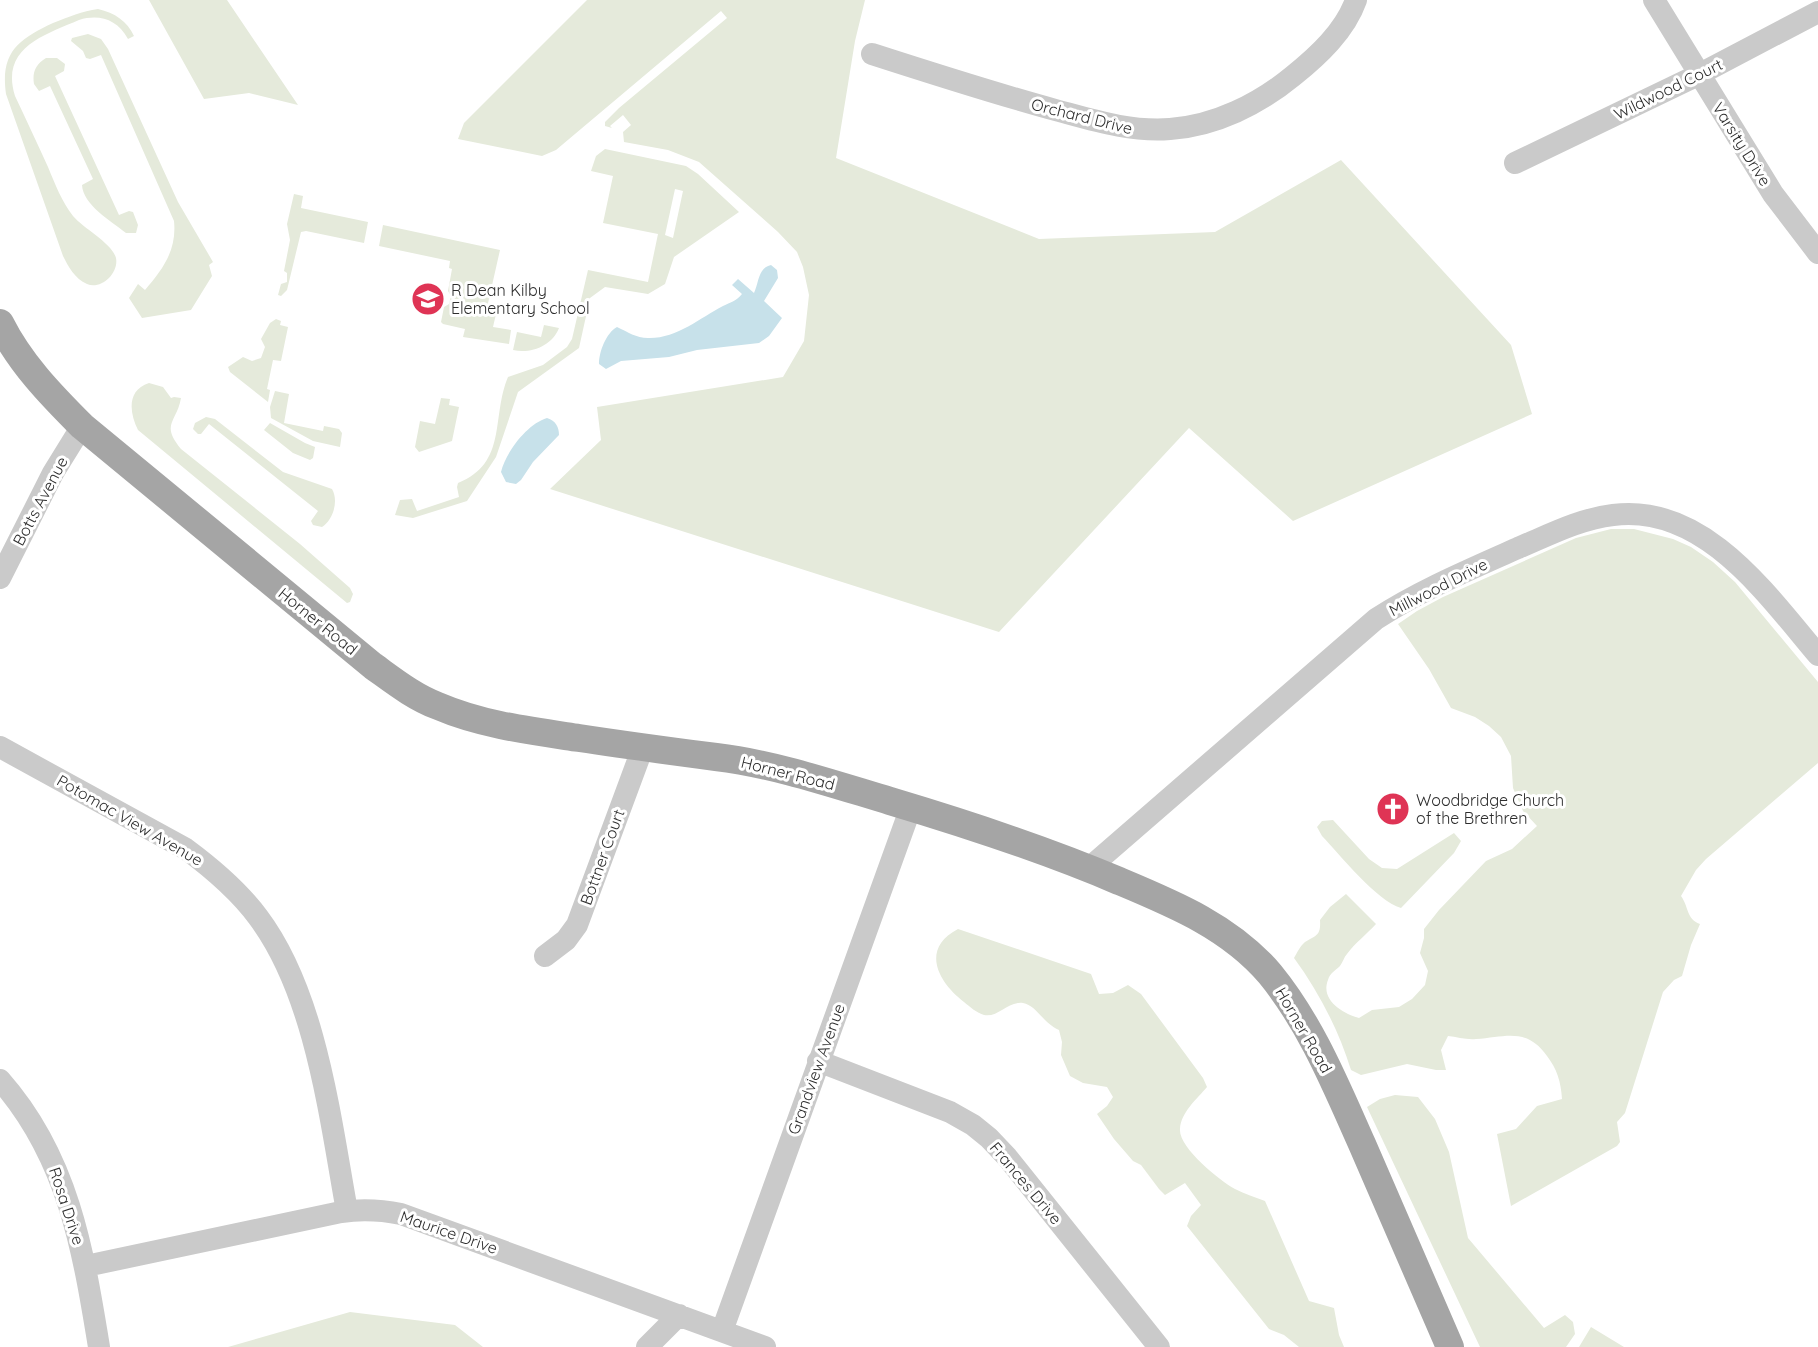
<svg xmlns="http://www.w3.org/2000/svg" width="1818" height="1347" font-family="Quicksand,sans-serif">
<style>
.green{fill:#e5eadb;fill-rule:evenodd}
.water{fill:#c7e1ea}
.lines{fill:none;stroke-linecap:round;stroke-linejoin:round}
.minor{stroke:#cacaca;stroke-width:22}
.major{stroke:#a5a5a5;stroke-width:28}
.labels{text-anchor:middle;stroke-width:6;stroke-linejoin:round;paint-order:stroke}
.street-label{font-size:16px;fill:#2d2d2d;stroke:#fff}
.poi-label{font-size:16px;fill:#2d2d2d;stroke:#fff;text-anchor:start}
</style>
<rect width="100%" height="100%" fill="#fff"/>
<path class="green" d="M149,0H227L298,105L249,93L204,99Z
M587,0H865L855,41L836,158L1039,239L1215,232L1341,160L1511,345L1532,414L1293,521L1189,428L999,632L550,489L601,440L597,407L783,377L804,341L809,295L803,267L797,252L778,232L699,162L668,150L624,142L623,132L631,125L623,115L610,126L612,128L605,126V122L619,108L727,18L721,11L556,150L542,156L458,139L464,123Z
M98,9C115,13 127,21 134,36L128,39C117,19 99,14 79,20C44,35 0,48 15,96C26,119 37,143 48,167C55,184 62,202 73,216C84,229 112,243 116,258C119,273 101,290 87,284C75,279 68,266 63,256L6,94C0,52 19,39 53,23C69,17 82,11 98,9Z
M88,34L101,39L108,49L178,202L213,262L209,265L212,276L191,310L142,318L129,298L138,284L145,290C163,269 177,250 174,221L101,55L90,59L86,58L83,51L71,41L72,38Z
M46,58H57L65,64L64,71L55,76L119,215L129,211L133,212L138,225L136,233H126C111,221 83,205 82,185L93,179L50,86L39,91L34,84C32,72 36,64 46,58Z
M605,149L686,166L698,174L739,212L674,257L665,284L648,294L605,287L590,298L579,348L518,392L496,457L467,501L413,518L395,515L400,500L412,499L417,511L459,497L457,487L458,483C508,463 491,417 508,377L543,365L567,347L572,339L588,270L648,282L658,234L603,223L613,176L591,171L596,156ZM675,189L683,191L673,238L665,235Z
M294,194L303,196L301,208L368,222L364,243L306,231L301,232L287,290L281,296L278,295L281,284L287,282V273L284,271L290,240L287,224Z
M383,225L500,250L486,312L496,314L493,327L511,330L509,344L463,337L465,329L443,324L441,322L444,307L449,304L451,296L448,291L452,269L449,268L450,261L379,246Z
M276,319L281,321L280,325L288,327L281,361L273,360L267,389L270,390L268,402L230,372L228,367L243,357L252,361L261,358L265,347L261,339L270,323Z
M544,325L559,328C552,346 531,354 513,350L517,332L541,337Z
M149,383L163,387L171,398L174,397L181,398C177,422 160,424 181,449L300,544L350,588L353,594L350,602L347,603L138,430C129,412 127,390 149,383Z
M275,391L289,394L284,423L323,431L324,426L339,429L342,433L340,447L313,441L271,418L270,407Z
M441,398L450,399L449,405L459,407L452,441L419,452L415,447L420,421L435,424Z
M206,417L215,419L283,472L332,489C339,501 333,520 322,527L313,525L311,521L318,511L209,424L201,434H198L193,429L195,423Z
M270,423L305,443L315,447L313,458L310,460L293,453L264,430Z
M1611,529H1634L1673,539L1691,547L1713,562L1735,582L1818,682V763L1706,859L1696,870L1681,896C1689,907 1686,919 1700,924L1691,945L1682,976L1674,980L1663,992L1625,1113L1617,1122L1620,1142L1617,1146L1511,1206L1497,1134L1516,1129L1537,1106L1562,1099C1561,1082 1557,1069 1547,1056C1526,1027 1506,1037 1476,1039C1467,1040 1457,1037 1448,1036L1441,1050L1446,1070H1436L1407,1064L1361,1075L1351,1070C1339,1031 1319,992 1294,958C1297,953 1300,946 1305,942C1316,935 1321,936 1320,920L1330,907L1346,894L1376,924C1367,934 1355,943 1347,954C1344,957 1343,962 1340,966C1335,971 1330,973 1328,980C1320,1000 1343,1014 1359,1018L1372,1010L1399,1007L1412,999L1425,985L1428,971L1420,953L1424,938V929L1439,910L1486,861L1512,849L1537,826L1523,811L1513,788L1511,756L1501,737L1489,726L1475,717L1451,708L1429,669L1398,624L1417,611L1443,597L1576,538Z
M1333,820L1369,859L1382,868L1397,869L1454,833L1461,841L1454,853L1401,908C1377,901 1340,855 1322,836L1317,827L1322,821Z
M958,929L1091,974L1099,994L1113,993L1128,985L1141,994L1203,1078L1207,1087C1197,1099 1181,1112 1180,1129C1178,1147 1220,1181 1235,1189C1245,1194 1255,1197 1265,1201L1309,1301L1334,1308L1339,1335L1344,1347H1299L1284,1335L1269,1329L1187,1226L1191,1216L1201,1205L1185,1183L1165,1195L1159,1189L1141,1165L1133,1161L1114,1139L1097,1114L1107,1106L1113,1097L1107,1087L1083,1083L1070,1076L1061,1055L1062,1042L1059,1030C1043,1023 1036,1005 1023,1003C1008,1001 998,1018 984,1015C977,1013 970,1007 964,1002C938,982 920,949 958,929Z
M1395,1095L1418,1097L1435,1119L1449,1152L1468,1238L1544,1328L1565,1315L1573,1322L1575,1334L1566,1347H1480L1367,1107L1380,1099Z
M350,1312L455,1325L483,1347H228Z
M1591,1327L1624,1347H1579Z"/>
<path class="water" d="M771,265L777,270L778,278L764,301L782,318L769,336L759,343L697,350L669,357L621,361L606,369L599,364C599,352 606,333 617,327C628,332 636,338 648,338C676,339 700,318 723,306C731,302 735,302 742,294L732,285L738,279L754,293C759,282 758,268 771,265Z
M547,418C556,421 559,427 559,435L533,462L521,480L516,484L506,482L501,472C506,452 527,424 547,418Z"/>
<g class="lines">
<path class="minor" d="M1654,0L1773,194L1818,253
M872,54C934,74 996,94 1059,111C1096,121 1132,132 1170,129C1215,126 1259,104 1293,76C1318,56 1345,31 1356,0
M1515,163L1698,75L1818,12
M0,578L53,473L82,426
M0,747L186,849C213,869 238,890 258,917C316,994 330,1118 347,1211
M1089,868L1376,619C1421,590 1469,570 1518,548C1549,535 1579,519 1613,515C1704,503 1767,595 1818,655
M545,956L566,940L577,925L643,747
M818,1061L950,1112L973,1125L989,1138L1007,1157L1159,1347
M0,1080C68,1157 83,1249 99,1347
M86,1266L341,1212C362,1209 381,1210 401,1214L765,1347
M722,1331L911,807
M647,1347L679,1315"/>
<path class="major" d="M0,323C20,363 50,394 82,426L373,666C394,681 414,697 438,706C482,725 532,731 579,738C625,745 670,751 716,757C775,764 833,784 890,801C967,824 1044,849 1119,881C1174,904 1230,927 1270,974C1311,1024 1336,1086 1362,1144C1391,1211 1420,1279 1450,1347"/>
</g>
<defs>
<symbol id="school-disc" viewBox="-11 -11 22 22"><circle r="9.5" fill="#df3455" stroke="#fff"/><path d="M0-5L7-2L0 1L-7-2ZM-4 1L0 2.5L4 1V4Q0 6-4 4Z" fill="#fff"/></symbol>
<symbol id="church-disc" viewBox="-11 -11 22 22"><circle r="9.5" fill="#df3455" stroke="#fff"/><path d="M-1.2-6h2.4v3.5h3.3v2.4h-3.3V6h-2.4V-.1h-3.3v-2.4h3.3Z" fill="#fff"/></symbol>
</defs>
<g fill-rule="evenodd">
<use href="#school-disc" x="409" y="280" width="38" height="38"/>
<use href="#church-disc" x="1374" y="790" width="38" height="38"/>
</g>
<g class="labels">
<g class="street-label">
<text transform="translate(1668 89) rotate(-26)" y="6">Wildwood Court</text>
<text transform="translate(1082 116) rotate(14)" y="6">Orchard Drive</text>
<text transform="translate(1742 144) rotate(58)" y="6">Varsity Drive</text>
<text transform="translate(40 501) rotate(-62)" y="6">Botts Avenue</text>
<text transform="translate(1438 587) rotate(-27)" y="6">Millwood Drive</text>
<text transform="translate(318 621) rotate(39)" y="6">Horner Road</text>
<text transform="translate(788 773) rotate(14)" y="6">Horner Road</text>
<text transform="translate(130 820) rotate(30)" y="6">Potomac View Avenue</text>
<text transform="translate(602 857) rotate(-70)" y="6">Bottner Court</text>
<text transform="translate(1304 1030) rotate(60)" y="6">Horner Road</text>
<text transform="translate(816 1069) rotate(-70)" y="6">Grandview Avenue</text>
<text transform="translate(1026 1183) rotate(50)" y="6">Frances Drive</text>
<text transform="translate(67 1206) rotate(72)" y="6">Rosa Drive</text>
<text transform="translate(449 1232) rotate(19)" y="6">Maurice Drive</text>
</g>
<g class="poi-label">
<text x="451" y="296">R Dean Kilby<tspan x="451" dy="18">Elementary School</tspan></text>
<text x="1416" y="806">Woodbridge Church<tspan x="1416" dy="18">of the Brethren</tspan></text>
</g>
</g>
</svg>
